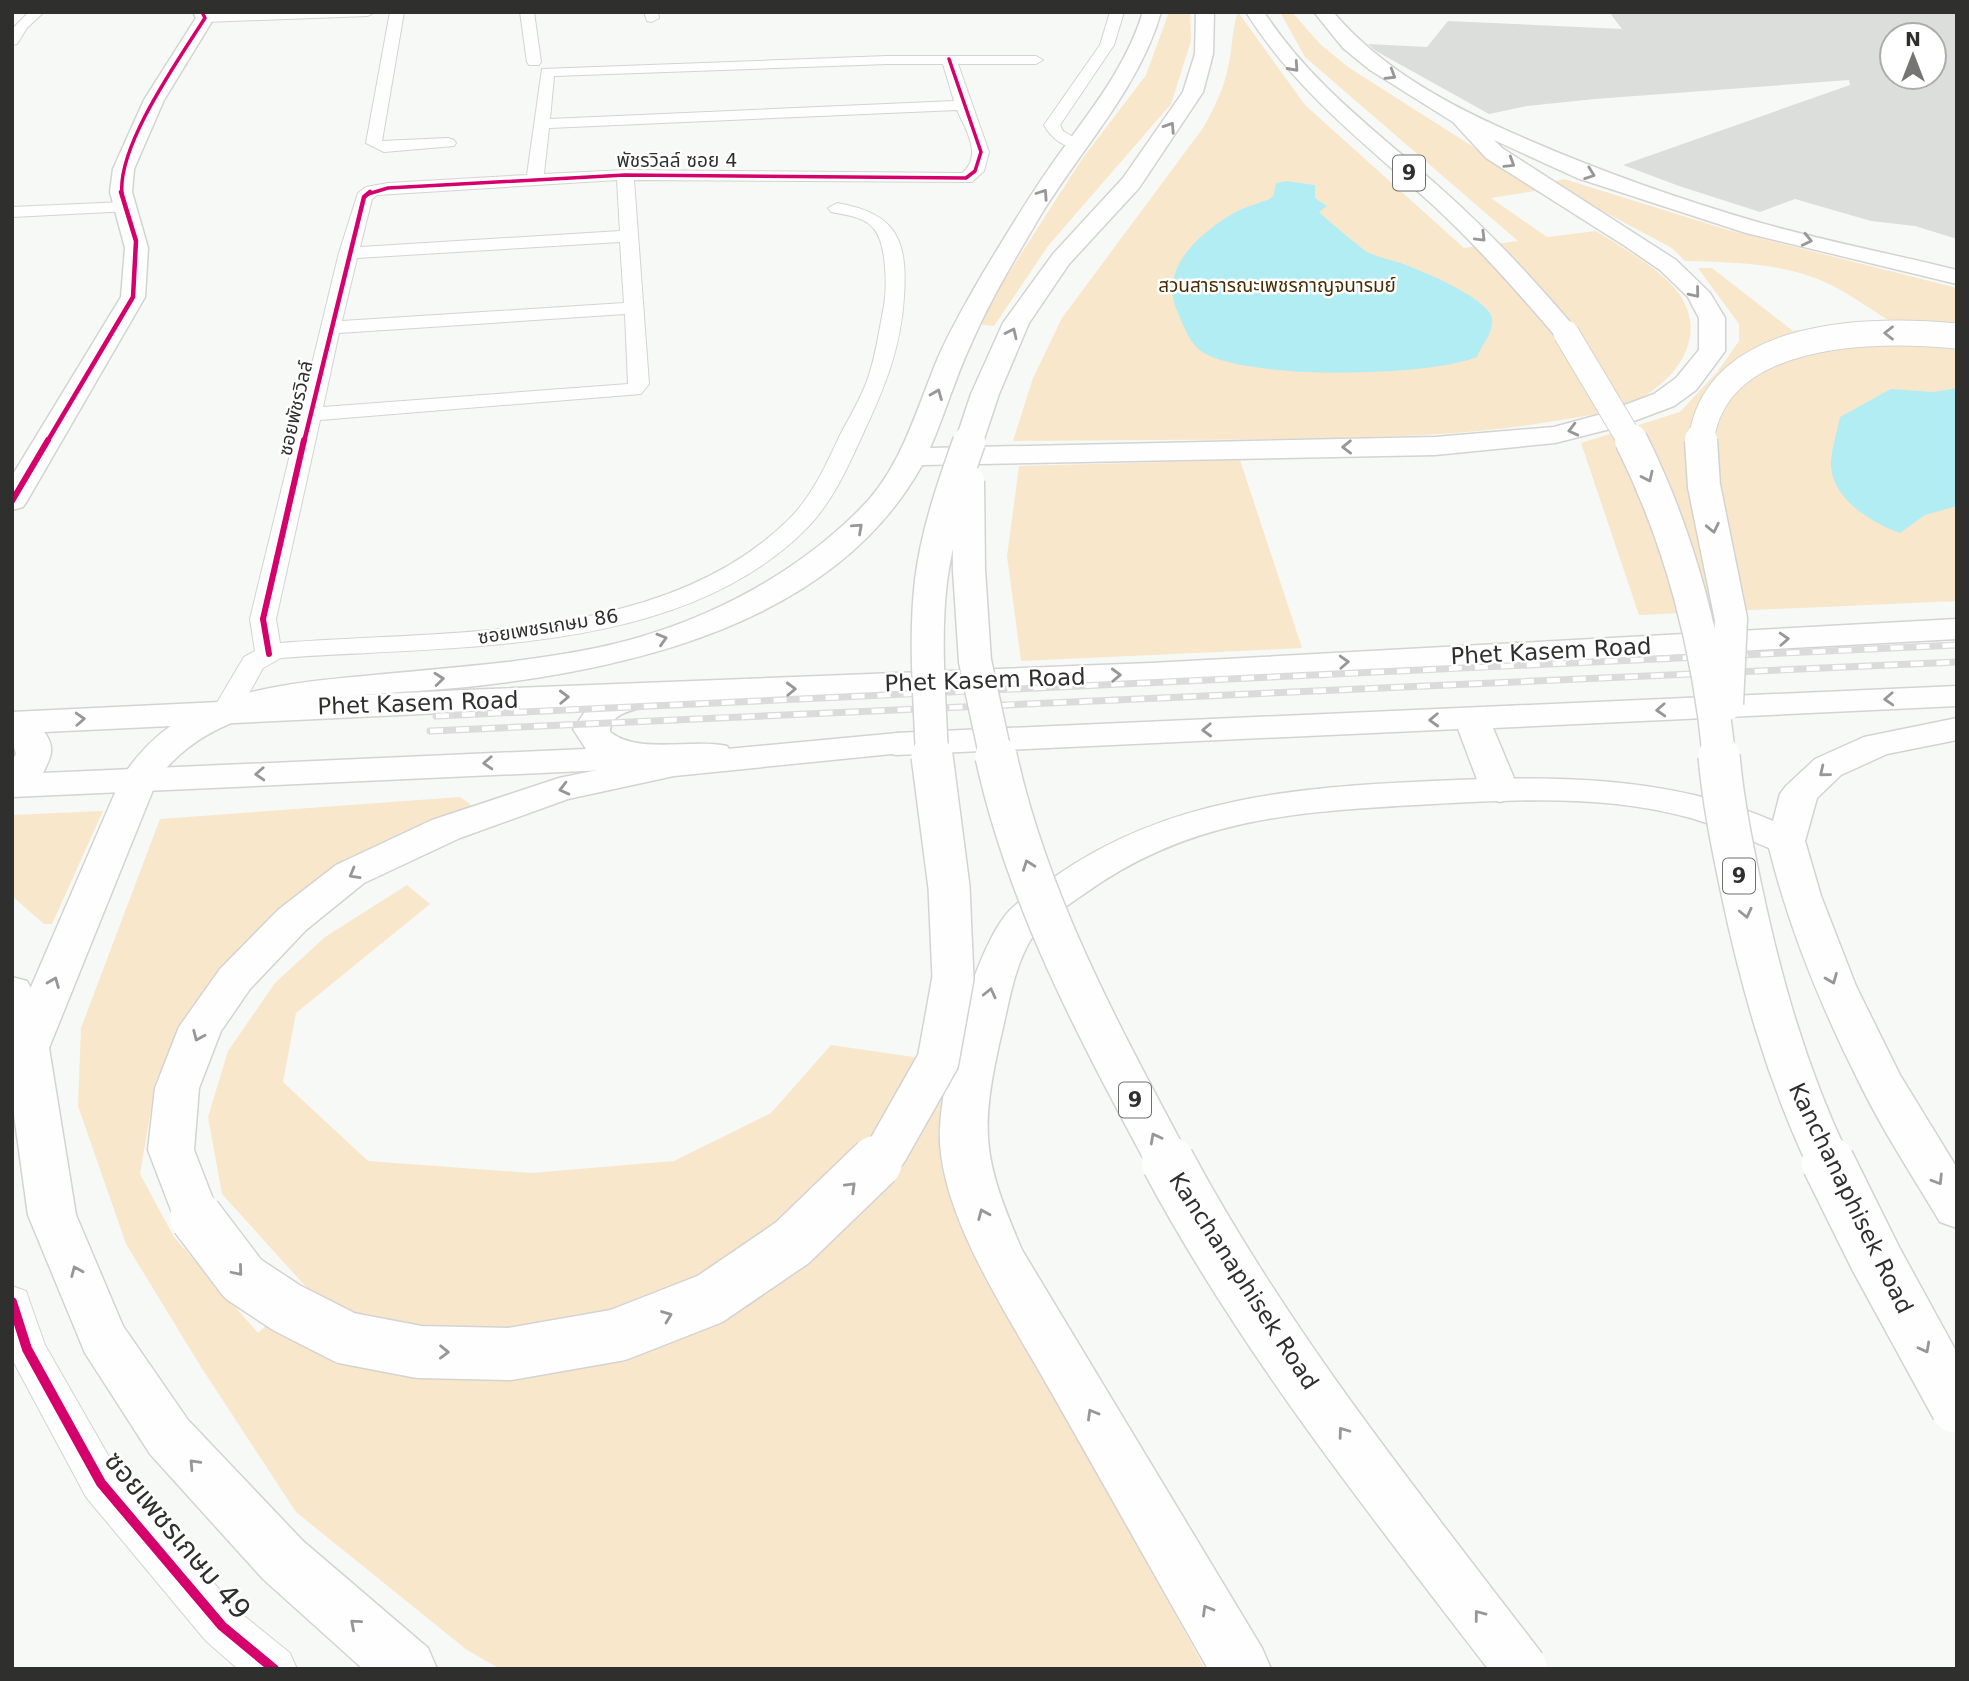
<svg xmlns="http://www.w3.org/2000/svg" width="1969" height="1681" font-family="'DejaVu Sans','Noto Sans Thai',sans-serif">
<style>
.green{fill:#f9e7cc}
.water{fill:#b3edf4}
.building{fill:#dcdedb;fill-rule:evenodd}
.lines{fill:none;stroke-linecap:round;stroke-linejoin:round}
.street-casing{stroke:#d3d4d2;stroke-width:2}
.secondary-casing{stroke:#d3d4d2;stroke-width:3}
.primary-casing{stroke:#d3d4d2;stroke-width:3}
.highway-casing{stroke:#d3d4d2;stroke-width:3}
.street{fill:#fefefe;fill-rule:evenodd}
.secondary{fill:#fefefe;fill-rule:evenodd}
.primary{fill:#fefefe;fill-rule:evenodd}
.highway{fill:#fefefe;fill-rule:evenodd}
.rail-casing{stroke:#dbdbdb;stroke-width:7}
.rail{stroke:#fff;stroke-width:4.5;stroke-dasharray:13;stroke-linecap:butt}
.highway-bridge-far3-casing{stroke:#d3d4d2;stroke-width:27;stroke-linecap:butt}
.highway-bridge-far2-casing{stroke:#d3d4d2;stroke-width:35;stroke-linecap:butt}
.highway-bridge-far1-casing{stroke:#d3d4d2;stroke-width:44;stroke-linecap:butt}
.highway-bridge-casing{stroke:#d3d4d2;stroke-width:55;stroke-linecap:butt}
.highway-bridge-far3{stroke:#fefefe;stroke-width:25}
.highway-bridge-far2{stroke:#fefefe;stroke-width:32}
.highway-bridge-far1{stroke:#fefefe;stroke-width:41}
.highway-bridge{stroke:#fefefe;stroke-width:52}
.cycleway-far3-casing{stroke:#fff;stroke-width:6}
.cycleway-far2-casing{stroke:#fff;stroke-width:7}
.cycleway-far1-casing{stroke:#fff;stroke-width:10}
.cycleway-casing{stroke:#fff;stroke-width:14}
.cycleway-far3{stroke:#d6006c;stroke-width:3.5}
.cycleway-far2{stroke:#d6006c;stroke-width:4.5}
.cycleway-far1{stroke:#d6006c;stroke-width:6}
.cycleway{stroke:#d6006c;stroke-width:10}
.oneway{stroke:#969796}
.labels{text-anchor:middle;stroke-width:5;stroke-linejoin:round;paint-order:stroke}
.far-street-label{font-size:19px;fill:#2f302e;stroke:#fff}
.far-park-label{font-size:19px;fill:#462d01;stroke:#fff}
.shield{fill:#fff;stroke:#6d6e6d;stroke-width:2}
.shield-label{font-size:21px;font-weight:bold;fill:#2f302e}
.street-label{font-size:23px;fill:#2f302e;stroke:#fff}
.near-street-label{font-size:28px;fill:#2f302e;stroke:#fff}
</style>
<rect width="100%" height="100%" fill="#f6f9f5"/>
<path class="green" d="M1169,12H1190L1191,41L1171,104L1048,246L994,326L976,324L1082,159L1146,75Z
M1238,12L1305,105L1464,248L1518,241L1305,57L1280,12H1292L1320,44L1348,67L1541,190L1491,198L1547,237L1596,231C1621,247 1658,267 1677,291C1709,333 1680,376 1640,399C1619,412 1573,418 1548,422C1478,434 1407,436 1336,438C1229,440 1121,440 1013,441L1033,378L1062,318L1203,128C1214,108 1224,89 1228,67C1233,47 1231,32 1238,12Z
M1564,179L1728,230L1957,288V601L1639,615L1581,443L1680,412L1718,371L1739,341V324L1698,268H1712L1793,331L1890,321C1870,309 1850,294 1829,284C1786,263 1732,262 1685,261L1672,248L1550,183Z
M1240,460L1302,648L1021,661L1007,556L1019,466Z
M460,797L470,804L471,814L354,866L195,1015L156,1080L140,1174L174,1237L258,1333L307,1288L222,1194L208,1117L228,1051L275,983L325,937L407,885L430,904L296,1013L283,1082L368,1161L531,1173L674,1161L771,1113L831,1045L955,1063L970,1235L1205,1669H500L467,1650L296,1512L201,1367L126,1244L78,1106L81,1028L160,819Z
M103,811L52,924H44L12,896V815Z"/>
<path class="water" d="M1286,181L1315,185V198L1327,206L1319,212C1324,217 1364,251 1369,253C1383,259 1398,261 1411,267C1429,274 1488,299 1492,318C1494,333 1482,344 1477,357C1428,377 1250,380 1204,353C1190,345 1184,327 1178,313C1157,270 1199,233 1234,213C1246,206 1260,204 1273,197L1276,183Z
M1957,388V506L1925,515L1900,533C1871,523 1829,497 1831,461C1832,447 1837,432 1840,417L1891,389L1934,392Z"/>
<path class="building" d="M1609,12H1957V239L1915,226L1871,221L1795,199L1760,212L1679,186L1623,165L1850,85L1849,80L1595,99L1527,106L1489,114L1376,51L1368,44L1427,47L1448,21L1622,29ZM1892,35H1934V77H1892Z"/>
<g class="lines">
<defs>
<path id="street" d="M29,12H44L27,28L17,44L12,45V29Z
M249,12H375L368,16L205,22L198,18L205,14Z
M390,12H404L382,141L448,138L454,140L456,143L454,146L384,152L366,143Z
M520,12H534L541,62L539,65H529L527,62Z
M644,12H658L659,18L652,22L647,21Z
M1110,12H1124L1114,45L1060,125L1063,131L1085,144L1083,147C1067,151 1051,138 1044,125L1100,45Z
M887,56H1036L1043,60L1036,64H958L989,152L984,171L972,182L634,180L649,384L641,394L320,420L276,619L280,643C444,630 662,644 788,520C812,497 826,465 840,435C850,416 861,398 868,378C876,355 879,330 884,306C887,288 887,244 874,229C864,216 845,215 831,212L828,208L837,203C895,213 908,238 904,296C901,349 884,389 862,436C847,469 831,505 804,531C675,658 449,645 281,658L263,668L236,717L226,719L216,717L212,711L244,657L255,651L250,619L339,253L358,193L366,187L388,183L527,175L542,69ZM887,64H943L954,101L550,119L554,76ZM957,110C966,130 983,156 962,173L625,170L544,174L549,128ZM617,180L620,231L360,247L372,199L377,195ZM620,242L624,303L342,321L357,258ZM625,314L628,384L323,407L339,333Z
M124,202L133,207L130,211L12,217V207Z
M12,1286L26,1291L45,1345L116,1469L238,1611L290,1653L297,1669H238L206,1641L86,1497L12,1359Z"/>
<path id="secondary" d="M193,12H211L214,18L164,100L134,169L132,192L148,248L145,297L27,501L23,507L12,510V476L121,297L125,248L110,192L113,169L144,100L196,18Z
M1143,12H1161C1139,89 1080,150 1039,218C1015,259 990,300 971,344C955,378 945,414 930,448L1435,437L1554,427L1598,415L1654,394L1676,378L1699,350V318L1688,297L1660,270L1625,246L1486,158L1453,122L1370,70L1343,48L1314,12H1333C1384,72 1454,108 1526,139C1602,172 1681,200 1761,223C1825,241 1892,254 1957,270V284L1746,233L1577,178L1494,140L1502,148L1676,260L1710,293L1725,318V351L1696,390L1674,406L1618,427L1555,443L1435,455L922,465C835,623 632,669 467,687C369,697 220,690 157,780L49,1048L76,1215L123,1326L188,1420L303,1541L428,1648L437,1669H363L263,1579L150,1454L85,1353L28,1215L12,1100V1031L121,779C138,753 158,732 185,717C242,686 311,681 374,675C448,668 523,663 596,648C692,628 788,581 858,511C899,472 914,417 935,365C948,333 966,303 983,273C1005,237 1026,201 1050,167C1085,117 1125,71 1143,12Z
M1957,718V740L1887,754L1841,775L1817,798L1805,841L1821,896L1856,986L1900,1075L1957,1168V1228L1940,1222C1912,1175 1881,1128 1857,1078C1820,1004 1789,928 1769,848C1743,837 1718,826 1691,818C1603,793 1506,800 1415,805C1292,812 1188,819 1084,894C1067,906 1045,919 1033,936C1014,965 1009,1003 1001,1036C979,1133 983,1159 1022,1250L1262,1648L1271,1669H1208C1155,1576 1103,1483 1050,1390C1011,1320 945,1224 940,1143C937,1091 973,949 1010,910C1023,897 1041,886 1056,876C1169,797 1299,787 1433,781C1548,776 1665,774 1773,821L1780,794L1786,786L1815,759L1864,737Z"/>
<path id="primary" d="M1957,619V639L1151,683L651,703L648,706C633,710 610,713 610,732C639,755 693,738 727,746L732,754L727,762L714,765L12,797V761L16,754L12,741V712L465,690L1151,663ZM589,706L573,729L586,749L43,773C51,757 56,747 44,732Z
M1957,686V706L1493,728L1519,790L1513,798L1500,802L1487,798L1481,790L1458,729L896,755L883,752L878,744L883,736L896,733Z
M12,977L27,981L33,992L49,1048L42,1059L27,1064L12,1059Z"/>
<path id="highway" d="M1196,12H1214L1213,54L1203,92L1139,188L1069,264L1029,323L999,394L983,442L979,448L969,451L959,448L955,442L971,394L1003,323L1053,254L1123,178L1183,92L1195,54Z
M1246,12H1264C1310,83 1375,130 1437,185C1487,229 1532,277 1575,328L1579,333L1575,338L1566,341L1557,338C1518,292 1478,247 1434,206C1365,143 1297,93 1246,12Z
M898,733L911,736L916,744L911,752L674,776L568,799L460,838L364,883L306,930L250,989L221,1031L199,1088L194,1150L220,1217L213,1231L196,1236L179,1231L148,1150L155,1088L179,1027L220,969L278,910L336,865L432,820L559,778L674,754Z"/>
</defs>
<use href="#street" class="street-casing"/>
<use href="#secondary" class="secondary-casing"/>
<use href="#primary" class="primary-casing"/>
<use href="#highway" class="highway-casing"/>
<use href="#street" class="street"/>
<use href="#secondary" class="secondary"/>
<use href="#primary" class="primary"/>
<use href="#highway" class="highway"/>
<defs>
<path id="rail" d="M436,716L1957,645
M430,731L1957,662"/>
</defs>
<use href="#rail" class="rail-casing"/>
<use href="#rail" class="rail"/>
<defs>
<path id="highway-bridge-far3" d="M1566,333L1631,442
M1701,442C1714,329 1873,328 1957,336"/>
<path id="highway-bridge-far2" d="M1631,440C1680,538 1709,649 1719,758
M1701,440L1704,486L1731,619L1727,704
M968,481L969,570L975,661L996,758
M932,758C930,700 924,640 931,581C937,533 953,487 969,442"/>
<path id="highway-bridge-far1" d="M996,756C1028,902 1099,1032 1169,1163
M1719,756C1723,801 1732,845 1741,888C1761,983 1787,1075 1829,1163
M874,1163L887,1151L938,1061L953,978L949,887L932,756"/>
<path id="highway-bridge" d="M1168,1162C1265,1343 1396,1506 1521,1669
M1828,1162L1876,1259L1957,1407
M196,1217L243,1279L287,1308L346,1338L419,1352L510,1354L618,1335L710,1299L792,1243L876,1162"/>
</defs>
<use href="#highway-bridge-far3" class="highway-bridge-far3-casing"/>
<use href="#highway-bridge-far2" class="highway-bridge-far2-casing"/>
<use href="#highway-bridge-far1" class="highway-bridge-far1-casing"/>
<use href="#highway-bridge" class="highway-bridge-casing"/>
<use href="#highway-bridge-far3" class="highway-bridge-far3"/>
<use href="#highway-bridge-far2" class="highway-bridge-far2"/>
<use href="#highway-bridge-far1" class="highway-bridge-far1"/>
<use href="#highway-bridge" class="highway-bridge"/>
<defs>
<path id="cycleway-far3" d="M122,194C117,146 179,59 205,18L202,12
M368,194L388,188L625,175L966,178L975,171L981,152L949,59"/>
<path id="cycleway-far2" d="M47,442L133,297L136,241L121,192
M304,442L364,197L370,192"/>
<path id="cycleway-far1" d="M12,501L48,440
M269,654L263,619L304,440"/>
<path id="cycleway" d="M12,1302L27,1349L101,1483L222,1626L274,1669"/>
</defs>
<use href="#cycleway-far3" class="cycleway-far3-casing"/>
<use href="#cycleway-far2" class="cycleway-far2-casing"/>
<use href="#cycleway-far1" class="cycleway-far1-casing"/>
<use href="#cycleway" class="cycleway-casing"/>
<use href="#cycleway-far3" class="cycleway-far3"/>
<use href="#cycleway-far2" class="cycleway-far2"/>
<use href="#cycleway-far1" class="cycleway-far1"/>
<use href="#cycleway" class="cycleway"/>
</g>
<defs><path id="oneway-chevron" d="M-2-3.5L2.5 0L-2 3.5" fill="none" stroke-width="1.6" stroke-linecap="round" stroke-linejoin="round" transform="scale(1.75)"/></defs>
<g class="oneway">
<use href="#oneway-chevron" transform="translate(1294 67) rotate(48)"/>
<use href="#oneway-chevron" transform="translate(1391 75) rotate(31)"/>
<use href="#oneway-chevron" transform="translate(1170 127) rotate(-57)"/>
<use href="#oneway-chevron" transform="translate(1510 163) rotate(32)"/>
<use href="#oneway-chevron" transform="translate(1590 174) rotate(20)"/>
<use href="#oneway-chevron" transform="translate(1043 194) rotate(-56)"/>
<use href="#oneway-chevron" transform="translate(1481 237) rotate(45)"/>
<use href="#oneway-chevron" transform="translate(1807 240) rotate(13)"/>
<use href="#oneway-chevron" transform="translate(1695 293) rotate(51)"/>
<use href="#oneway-chevron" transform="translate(1012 333) rotate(-65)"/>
<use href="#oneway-chevron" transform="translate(1889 333) rotate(180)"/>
<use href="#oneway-chevron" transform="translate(937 394) rotate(-68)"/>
<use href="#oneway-chevron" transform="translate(1573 430) rotate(166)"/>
<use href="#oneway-chevron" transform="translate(1347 447) rotate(179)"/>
<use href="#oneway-chevron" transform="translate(1648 477) rotate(65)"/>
<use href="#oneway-chevron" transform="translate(858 528) rotate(-42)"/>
<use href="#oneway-chevron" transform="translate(1713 528) rotate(78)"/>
<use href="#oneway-chevron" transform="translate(662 639) rotate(-17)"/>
<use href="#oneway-chevron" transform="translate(1784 639) rotate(-3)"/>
<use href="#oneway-chevron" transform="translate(1344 662) rotate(-3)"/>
<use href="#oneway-chevron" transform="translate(1116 675) rotate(-2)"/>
<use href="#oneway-chevron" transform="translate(439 679) rotate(-6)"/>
<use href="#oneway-chevron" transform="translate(791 689) rotate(-2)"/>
<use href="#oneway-chevron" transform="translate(564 697) rotate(-2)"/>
<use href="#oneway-chevron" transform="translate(1889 699) rotate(177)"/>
<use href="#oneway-chevron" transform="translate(1661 710) rotate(177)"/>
<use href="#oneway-chevron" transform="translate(80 719) rotate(-3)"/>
<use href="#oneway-chevron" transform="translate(1434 720) rotate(178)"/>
<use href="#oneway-chevron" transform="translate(1207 730) rotate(178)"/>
<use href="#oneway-chevron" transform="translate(488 763) rotate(177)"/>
<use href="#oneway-chevron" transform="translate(1824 772) rotate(141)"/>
<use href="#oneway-chevron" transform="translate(260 774) rotate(177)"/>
<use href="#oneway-chevron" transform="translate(564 789) rotate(166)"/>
<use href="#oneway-chevron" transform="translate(1028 865) rotate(-110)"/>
<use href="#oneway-chevron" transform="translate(354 874) rotate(150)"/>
<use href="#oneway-chevron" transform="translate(1746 913) rotate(77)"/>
<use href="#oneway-chevron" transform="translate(1832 979) rotate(68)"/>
<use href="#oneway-chevron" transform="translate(54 982) rotate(-68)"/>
<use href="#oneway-chevron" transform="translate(990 993) rotate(-77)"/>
<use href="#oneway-chevron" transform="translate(198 1036) rotate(113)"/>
<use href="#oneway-chevron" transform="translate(1155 1138) rotate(-118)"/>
<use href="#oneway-chevron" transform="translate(1938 1180) rotate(58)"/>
<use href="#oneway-chevron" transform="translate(851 1187) rotate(-44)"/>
<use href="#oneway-chevron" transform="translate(983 1214) rotate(-113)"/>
<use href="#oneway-chevron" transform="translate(76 1271) rotate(-113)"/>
<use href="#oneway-chevron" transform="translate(238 1271) rotate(50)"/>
<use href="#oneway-chevron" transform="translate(667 1316) rotate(-21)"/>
<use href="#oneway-chevron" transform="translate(1925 1348) rotate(62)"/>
<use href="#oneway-chevron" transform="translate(444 1352) rotate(1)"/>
<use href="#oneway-chevron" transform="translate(1092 1414) rotate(-120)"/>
<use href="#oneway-chevron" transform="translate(1343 1432) rotate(-126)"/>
<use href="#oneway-chevron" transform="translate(194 1464) rotate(-133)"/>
<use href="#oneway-chevron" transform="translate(1207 1610) rotate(-120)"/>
<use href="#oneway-chevron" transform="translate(1479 1615) rotate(-127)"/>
<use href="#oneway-chevron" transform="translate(355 1624) rotate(-139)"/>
</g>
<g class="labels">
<g class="far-street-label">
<text x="677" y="167">พัชรวิลล์ ซอย 4</text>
<text transform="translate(295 408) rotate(-77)" y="7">ซอยพัชรวิลล์</text>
<text transform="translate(548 626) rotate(-9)" y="7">ซอยเพชรเกษม 86</text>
</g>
<g class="far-park-label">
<text x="1277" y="292">สวนสาธารณะเพชรกาญจนารมย์</text>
</g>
<g class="shield">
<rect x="1393" y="155.5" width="32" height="35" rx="5"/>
<rect x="1723" y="858.5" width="32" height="35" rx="5"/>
<rect x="1119" y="1082.5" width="32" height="35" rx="5"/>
</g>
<g class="shield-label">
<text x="1409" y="180">9</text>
<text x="1739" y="883">9</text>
<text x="1135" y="1107">9</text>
</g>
<g class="street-label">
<text transform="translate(1551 651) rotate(-3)" y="8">Phet Kasem Road</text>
<text transform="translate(985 680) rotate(-2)" y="8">Phet Kasem Road</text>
<text transform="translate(418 703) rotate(-2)" y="8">Phet Kasem Road</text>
<text transform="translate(1851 1198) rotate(64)" y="8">Kanchanaphisek Road</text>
<text transform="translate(1244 1281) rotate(57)" y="8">Kanchanaphisek Road</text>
</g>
<g class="near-street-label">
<text transform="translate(178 1535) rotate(50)" y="10">ซอยเพชรเกษม 49</text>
</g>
</g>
<rect width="1969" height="1681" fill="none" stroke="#2f302e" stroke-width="28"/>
<g transform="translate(1913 56)"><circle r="33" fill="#ffffff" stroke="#acacab" stroke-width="2"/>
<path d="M0-5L12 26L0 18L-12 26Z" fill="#757674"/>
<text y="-10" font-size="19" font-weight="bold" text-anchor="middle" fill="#2f302e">N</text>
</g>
</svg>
